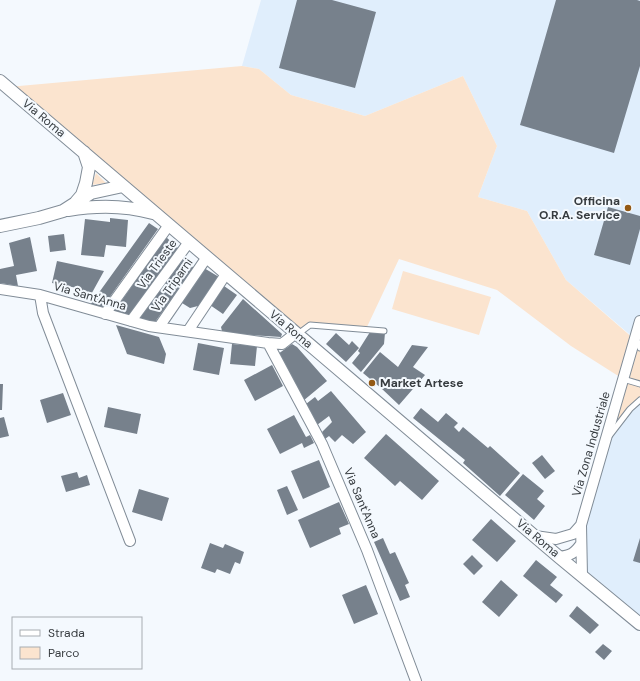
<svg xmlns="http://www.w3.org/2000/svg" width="640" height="681" font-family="'DM Sans',sans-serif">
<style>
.built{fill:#e0eefc}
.green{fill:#fbe4cf}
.building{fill:#77818c}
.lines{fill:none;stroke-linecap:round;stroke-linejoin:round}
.service-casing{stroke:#818c97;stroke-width:7}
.minor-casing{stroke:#818c97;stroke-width:12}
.tertiary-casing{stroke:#818c97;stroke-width:14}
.service{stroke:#fff;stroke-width:5}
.minor{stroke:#fff;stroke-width:10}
.tertiary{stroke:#fff;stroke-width:12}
.poi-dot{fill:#935915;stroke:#f4f9fe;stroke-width:1.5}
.labels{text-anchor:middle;stroke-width:4;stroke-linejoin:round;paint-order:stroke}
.street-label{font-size:12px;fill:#373c40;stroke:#f4f9fe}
.poi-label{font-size:12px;font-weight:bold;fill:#373c40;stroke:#f4f9fe;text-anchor:end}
</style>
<rect width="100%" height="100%" fill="#f4f9fe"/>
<path class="built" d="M261,0H640V624L582,576L581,525L635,339L566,280L527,211L478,197L497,146L463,76L365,116L291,95L259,69L242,66Z"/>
<path class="green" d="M242,66L259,69L291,95L365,116L463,76L497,146L478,197L527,211L566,280L634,339L640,348V400L605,443L623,379L571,346L497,290L399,259L366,329L310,325L296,333L8,87Z
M96,173L106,183L92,185Z
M403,271L491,297L479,335L392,309Z"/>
<path class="building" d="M297,0H332L376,12L355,88L279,68Z
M556,0H637L640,1V66L614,153L520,125Z
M608,207L640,216V229L630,265L594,255Z
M110,218L128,220L126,247L106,245L104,257L81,255L85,219L110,222Z
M149,223L158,229L102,308L90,305Z
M64,234L66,250L50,252L48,236Z
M30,237L37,271L16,275L18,286L0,283V269L14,266L9,243Z
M166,237L178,248L129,317L113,313Z
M182,258L194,268L155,322L142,320L140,316Z
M57,261L104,271L88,300L75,297L77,288L52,283Z
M204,268L219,277L202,305L190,308L182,303Z
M224,286L237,295L223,314L210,305Z
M243,299L282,334L281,337L236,334L222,331L221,327Z
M116,325L159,337L166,354L164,364L127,354Z
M370,332L385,333L384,344L361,372L352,363L360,353L358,351Z
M336,333L349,345L352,341L359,348L346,362L326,344Z
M198,343L224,348L219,375L193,370Z
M232,344L257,346L255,366L230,364Z
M292,344L297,347L327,381L303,401L278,354Z
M412,345L428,347L413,367L425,375L399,405L381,388L363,373L380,352L398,367Z
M272,365L283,386L255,401L244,380Z
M0,384H3L2,410H0Z
M331,391L366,432L353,444L342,435L335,442L329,436L325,439L322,432L332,422L329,416L317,425L306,404L315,397L318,401Z
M63,393L71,415L47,423L40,400Z
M108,407L141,414L137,434L104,427Z
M421,408L438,422L446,413L458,423L454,427L459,432L463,427L488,448L490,446L520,473L500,496L463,463L465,460L413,418Z
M294,415L306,437L310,435L314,443L304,448L302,443L280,454L267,429Z
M4,417L9,436L0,438V418Z
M386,434L439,481L422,500L400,481L395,486L364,458Z
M542,455L555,471L545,479L532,463Z
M319,460L330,487L303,499L291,471Z
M77,472L79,478L87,475L90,485L66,492L61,476Z
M523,474L544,491L537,499L545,506L534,520L505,495Z
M287,486L298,510L287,515L277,490Z
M139,489L169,498L162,521L132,512Z
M339,502L349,524L339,528L341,534L310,548L298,520Z
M491,519L516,541L497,562L472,540Z
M383,538L390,554L395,552L409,583L405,585L410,597L400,601L374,542Z
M640,538V563L633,561Z
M210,543L223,548L225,544L244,552L240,564L235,562L230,574L217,569L215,573L201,568Z
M472,555L483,566L474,575L463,564Z
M536,560L557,577L550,585L563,595L556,603L523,576Z
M501,580L518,595L499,617L482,602Z
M366,585L378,614L354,624L342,595Z
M577,606L599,625L590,634L569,616Z
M603,644L612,651L604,660L595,652Z"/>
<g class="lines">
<defs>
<path id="service" d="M298,334L310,325L384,331
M636,338L640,348
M623,379L640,384
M610,435L630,409L640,400"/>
<path id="minor" d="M0,289L40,295L149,326L268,343L282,344L296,333
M40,295L43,313L130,541
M105,314L169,225
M131,321L189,242
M159,327L207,257
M188,331L226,274
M268,343L322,444L367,550L416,681
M535,536L556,539L573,534L581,525
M559,557C571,555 574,554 581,544
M582,576L581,525L640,321"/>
<path id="tertiary" d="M0,81L559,557L640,624
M76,202L82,195L86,183L89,167L84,152
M68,210C97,205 125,205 153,213
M0,226L39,218L63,211L91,193L123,186"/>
</defs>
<use href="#service" class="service-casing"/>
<use href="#minor" class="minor-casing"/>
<use href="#tertiary" class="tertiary-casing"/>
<use href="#service" class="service"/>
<use href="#minor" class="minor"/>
<use href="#tertiary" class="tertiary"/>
</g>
<g class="poi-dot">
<circle cx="628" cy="208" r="4"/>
<circle cx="372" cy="383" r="4"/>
</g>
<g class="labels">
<g class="street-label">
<text transform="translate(44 118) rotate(40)" y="4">Via Roma</text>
<text transform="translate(157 264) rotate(-54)" y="4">Via Trieste</text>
<text transform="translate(172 285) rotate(-55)" y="4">Via Triparni</text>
<text transform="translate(90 296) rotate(16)" y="4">Via Sant'Anna</text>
<text transform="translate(291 329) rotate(40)" y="4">Via Roma</text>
<text transform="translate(591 444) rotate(-74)" y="4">Via Zona Industriale</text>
<text transform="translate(362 503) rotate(67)" y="4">Via Sant'Anna</text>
<text transform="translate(538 538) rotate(40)" y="4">Via Roma</text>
</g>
<g class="poi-label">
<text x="620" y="205">Officina<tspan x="620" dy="14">O.R.A. Service</tspan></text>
<text x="380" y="387" text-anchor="start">Market Artese</text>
</g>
</g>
<rect x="12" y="617" width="130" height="52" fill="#f4f9fe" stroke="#a8adb2"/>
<rect x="20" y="630" width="20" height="6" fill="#ffffff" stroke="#a8adb2"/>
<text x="48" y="637" font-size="12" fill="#373c40">Strada</text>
<rect x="20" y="647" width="20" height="12" fill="#fbe4cf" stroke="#a8adb2"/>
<text x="48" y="657" font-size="12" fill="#373c40">Parco</text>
</svg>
